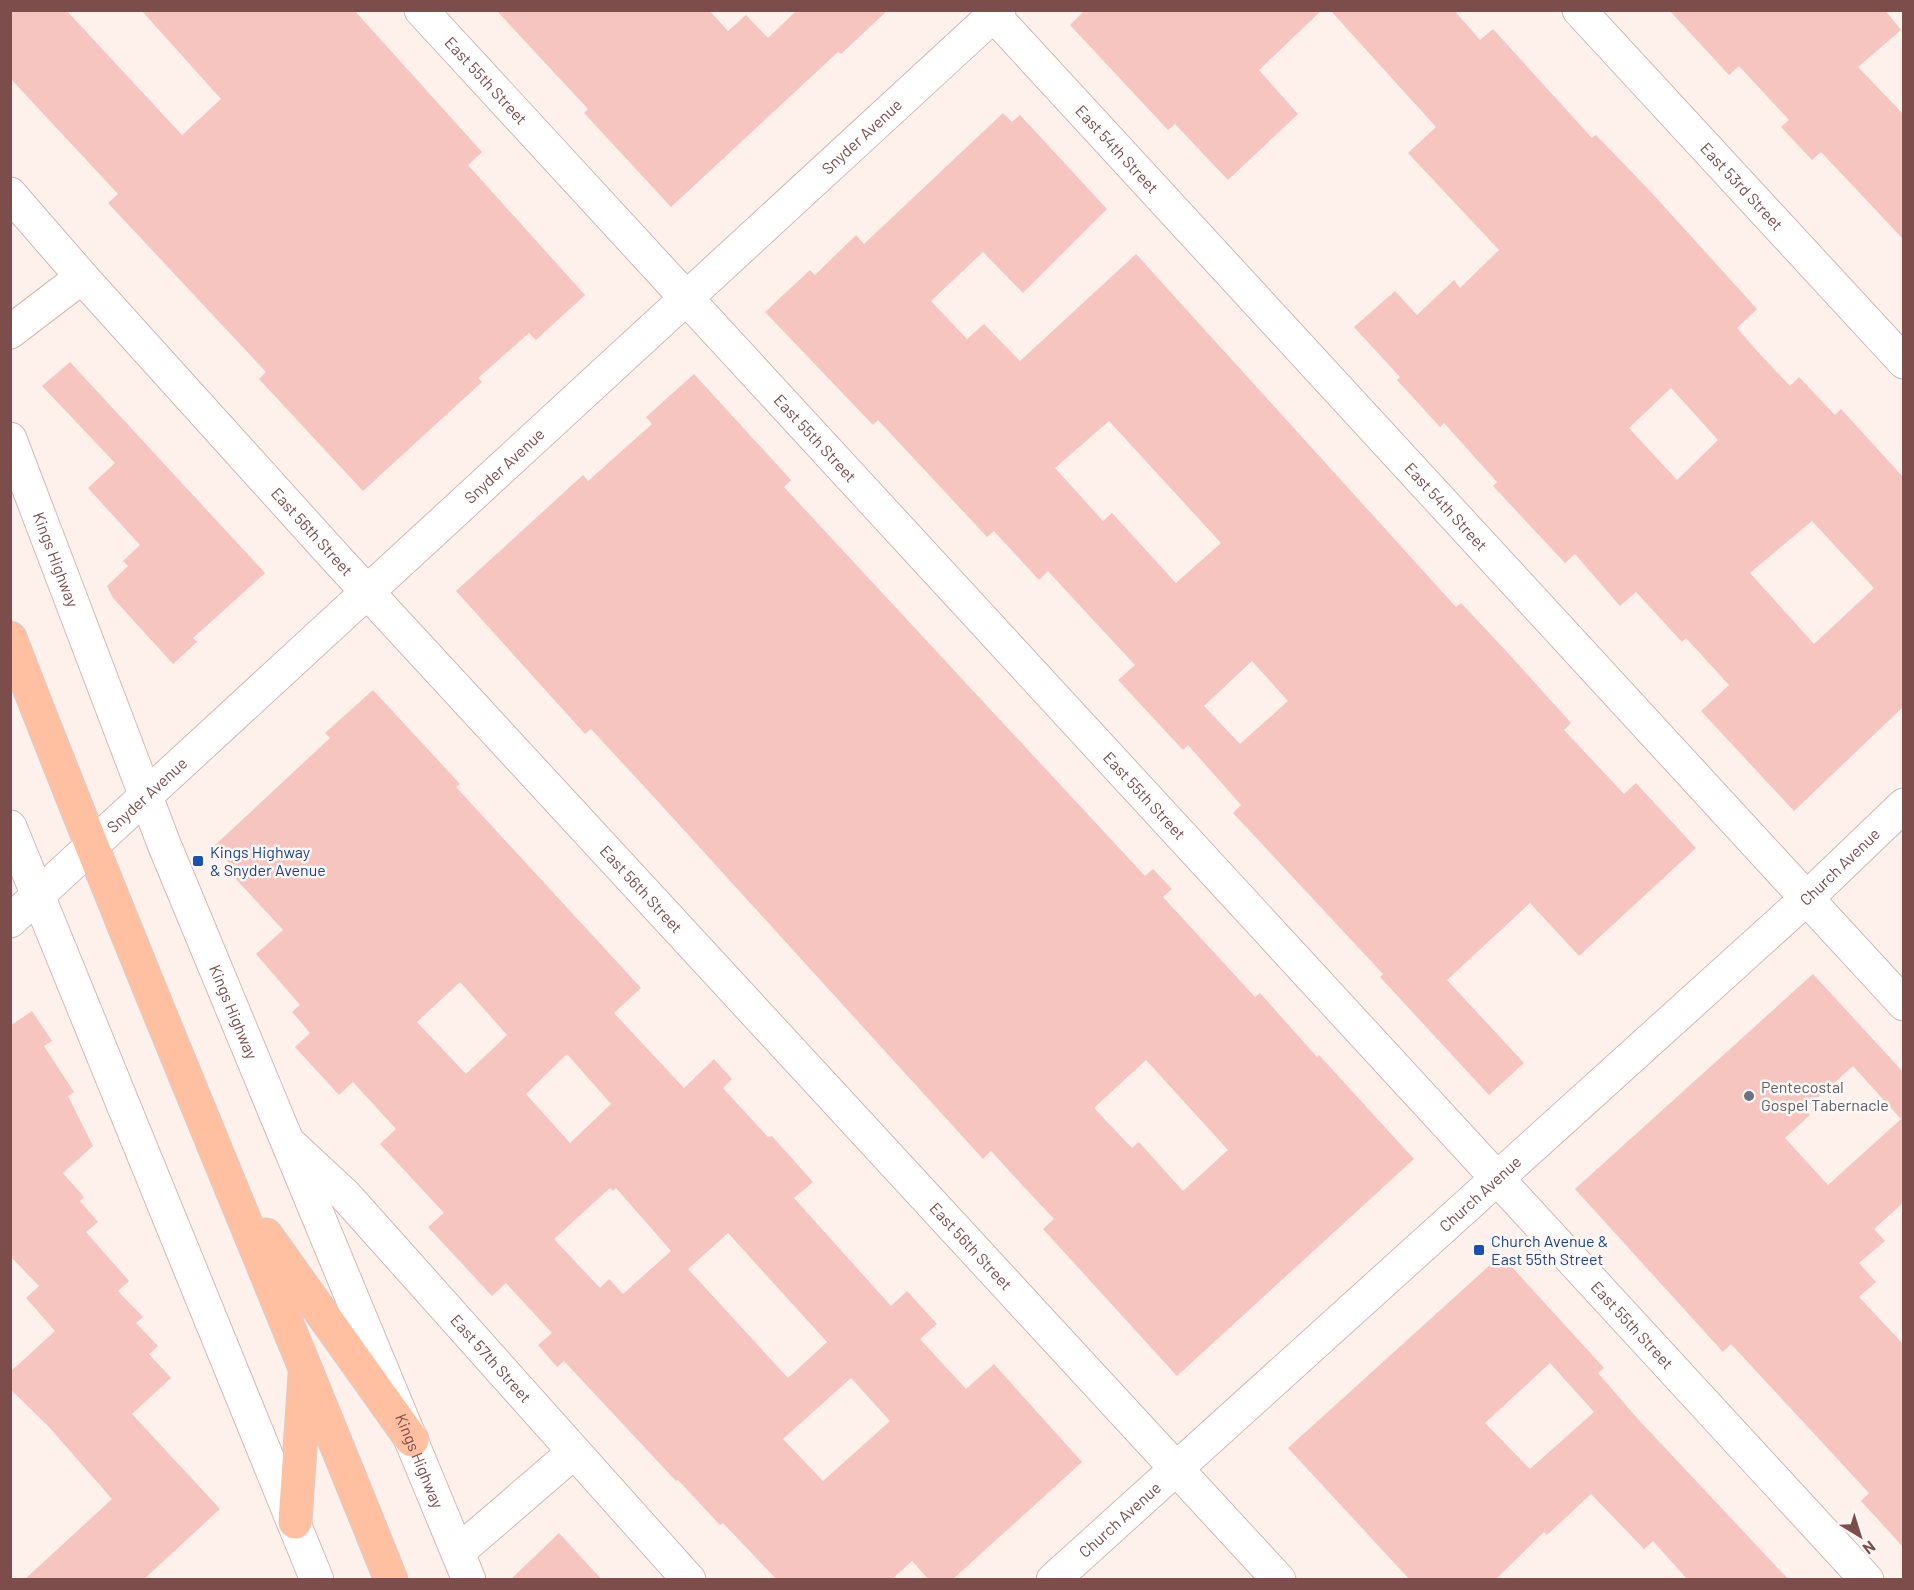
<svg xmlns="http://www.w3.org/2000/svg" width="1914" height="1590" font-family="Barlow,sans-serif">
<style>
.building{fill:#f6c5c0;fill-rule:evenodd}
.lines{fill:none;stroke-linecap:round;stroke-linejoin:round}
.street-casing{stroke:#d5b6b1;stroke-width:35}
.secondary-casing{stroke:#dab6b0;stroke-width:35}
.primary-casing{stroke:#dacdcc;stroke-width:35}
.street{stroke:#fff;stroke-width:33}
.secondary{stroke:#fff;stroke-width:33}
.primary{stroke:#ffc0a1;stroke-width:33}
.transit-dot{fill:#1a4fb4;stroke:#fff7f3;stroke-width:2}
.worship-dot{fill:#6b7280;stroke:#fff7f3;stroke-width:2}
.labels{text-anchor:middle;stroke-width:5;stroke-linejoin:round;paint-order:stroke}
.street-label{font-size:16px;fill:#7c4d4a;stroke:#fff7f3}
.transit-label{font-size:16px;fill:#164399;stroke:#fff7f3;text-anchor:start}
.worship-label{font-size:16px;fill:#5b616d;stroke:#fff7f3;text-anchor:start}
</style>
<rect width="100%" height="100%" fill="#fef1eb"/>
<path class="building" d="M10,10H66L182,135L221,99L141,10H354L482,152L468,165L585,295L536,340L529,333L478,378L482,382L363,491L259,379L266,372L108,203L118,194L10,78Z
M496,10H709L728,31L746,15L768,38L797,10H888L841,54L838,52L671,207L584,113L588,109Z
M1085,10H1322L1259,70L1298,114L1228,180L1175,124L1168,130L1070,25Z
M1330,10H1454L1480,40L1493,29L1592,138L1596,135L1650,191L1757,309L1737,328L1758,352L1790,386L1799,377L1835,415L1841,409L1904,478V706L1794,811L1701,711L1729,685L1707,661L1686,638L1682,642L1636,592L1620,606L1575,554L1565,563L1493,486L1497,482L1444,423L1440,427L1397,380L1400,377L1354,327L1395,291L1417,315L1454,280L1460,288L1499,250L1408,153L1436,127ZM1671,388L1718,440L1677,480L1629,428ZM1812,521L1874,588L1814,644L1750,573Z
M1669,10H1885L1901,30L1858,67L1904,115V240L1821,152L1812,160L1796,143L1781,127L1789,120L1739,66L1729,75Z
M1003,113L1012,122L1020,115L1107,209L1023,293L983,252L931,301L967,339L984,324L1020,361L1136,254L1456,607L1461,603L1507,652L1571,723L1564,730L1624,794L1636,783L1696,848L1579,956L1530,903L1447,980L1524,1063L1489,1095L1380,977L1383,974L1233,813L1241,805L1188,745L1183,750L1118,680L1135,665L1070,595L1048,571L1039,580L994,531L987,537L878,420L873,425L765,312L810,270L815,275L856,235L864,244ZM1109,421L1221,543L1176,583L1112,513L1103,521L1055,468ZM1252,661L1288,701L1240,744L1204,706Z
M70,362L265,573L193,638L197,642L173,664L113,598L107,586L128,566L123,561L140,545L88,488L115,463L42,386Z
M694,374L791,480L784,487L1145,876L1153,869L1172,889L1163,897L1255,997L1260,993L1317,1057L1319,1055L1414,1159L1177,1376L1043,1229L1054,1219L1024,1187L991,1151L983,1159L652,795L591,729L585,734L456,591L583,475L588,481L652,424L646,417ZM1146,1060L1228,1150L1183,1191L1139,1142L1132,1148L1094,1108Z
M373,690L460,784L456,787L641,988L614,1013L684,1088L714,1059L732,1079L723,1088L768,1137L772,1136L813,1182L794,1198L891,1306L907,1291L937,1324L920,1339L966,1389L994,1364L1082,1462L952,1580H929L912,1561L891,1580H777L723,1523L720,1525L678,1480L676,1481L564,1361L557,1367L538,1345L552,1333L506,1283L492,1296L428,1227L444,1213L380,1144L396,1129L353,1082L339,1095L295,1047L310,1033L292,1012L300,1005L256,954L283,930L225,867L230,864L214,846L330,738L325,733ZM460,982L507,1035L466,1074L417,1022ZM567,1054L611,1104L570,1143L526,1094ZM610,1188L613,1191L616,1188L671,1251L623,1294L609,1279L600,1288L554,1239ZM728,1233L827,1342L788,1378L688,1269ZM851,1378L890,1421L823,1481L783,1439Z
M1813,974L1904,1073V1202L1874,1229L1885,1241L1859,1263L1876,1282L1859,1297L1904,1345V1548L1861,1501L1869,1493L1731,1344L1723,1352L1575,1189ZM1853,1066L1901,1119L1828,1185L1785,1138L1810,1115L1805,1109Z
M32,1011L52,1041L44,1046L74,1092L68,1096L93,1146L63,1173L84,1197L80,1201L98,1222L86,1232L129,1281L118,1291L143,1317L136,1323L158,1346L149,1354L171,1378L132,1414L220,1509L143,1580H24L112,1499L49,1427L10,1389V1372L55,1331L26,1298L39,1286L10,1256V1026Z
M1501,1255L1604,1368L1598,1373L1637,1418L1789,1580H1688L1653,1541L1644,1549L1591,1494L1547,1535L1544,1532L1495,1580H1410L1288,1448ZM1550,1363L1594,1412L1530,1469L1485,1423Z
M559,1533L602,1580H510Z"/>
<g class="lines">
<defs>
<g id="street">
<path id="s1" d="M421,10L1867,1580"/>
<path id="s2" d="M989,10L1904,1004"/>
<path id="s3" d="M1579,10L1904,362"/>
<path id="s4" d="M10,194L82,277L335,557L1279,1580"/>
<path id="s5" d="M10,921L999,10"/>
<path id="s6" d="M288,1142L345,1195L689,1580"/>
</g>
<g id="secondary">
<path d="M10,332L82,277"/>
<path id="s7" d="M10,439L164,844L469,1580"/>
<path d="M10,827L317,1580"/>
<path d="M458,1552L574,1452"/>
<path id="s8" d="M1053,1580L1806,899L1904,805"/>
</g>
<path id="primary" d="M10,638C132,954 265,1265 391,1580
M266,1235L412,1440
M295,1522L305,1375"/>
</defs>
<use href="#street" class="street-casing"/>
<use href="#secondary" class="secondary-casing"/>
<use href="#primary" class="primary-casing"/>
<use href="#street" class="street"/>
<use href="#secondary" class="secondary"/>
<use href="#primary" class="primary"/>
</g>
<g class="transit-dot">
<rect x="192" y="855" width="12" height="12" rx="3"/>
<rect x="1473" y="1244" width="12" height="12" rx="3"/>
</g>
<circle class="worship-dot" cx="1749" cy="1096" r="6"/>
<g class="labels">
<g class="street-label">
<text dy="6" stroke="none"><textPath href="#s1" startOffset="96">East 55th Street</textPath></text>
<text dy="6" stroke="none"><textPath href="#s5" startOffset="1158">Snyder Avenue</textPath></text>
<text dy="6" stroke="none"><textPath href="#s2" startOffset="189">East 54th Street</textPath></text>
<text dy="6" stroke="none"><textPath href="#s3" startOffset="240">East 53rd Street</textPath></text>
<text dy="6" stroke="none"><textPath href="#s1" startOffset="582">East 55th Street</textPath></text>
<text dy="6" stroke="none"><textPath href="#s5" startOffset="672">Snyder Avenue</textPath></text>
<text dy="6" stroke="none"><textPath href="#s2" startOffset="675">East 54th Street</textPath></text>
<text dy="6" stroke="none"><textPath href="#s4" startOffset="453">East 56th Street</textPath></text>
<text dy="6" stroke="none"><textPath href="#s7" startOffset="129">Kings Highway</textPath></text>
<text dy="6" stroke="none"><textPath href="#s5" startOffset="186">Snyder Avenue</textPath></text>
<text dy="6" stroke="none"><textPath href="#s1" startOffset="1068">East 55th Street</textPath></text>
<text dy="6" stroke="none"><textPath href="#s8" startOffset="1062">Church Avenue</textPath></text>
<text dy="6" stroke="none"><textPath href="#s4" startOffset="939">East 56th Street</textPath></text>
<text dy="6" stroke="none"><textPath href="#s7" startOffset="615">Kings Highway</textPath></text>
<text dy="6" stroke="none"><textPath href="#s8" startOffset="576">Church Avenue</textPath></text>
<text dy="6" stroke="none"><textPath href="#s4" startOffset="1425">East 56th Street</textPath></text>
<text dy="6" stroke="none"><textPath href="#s1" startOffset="1788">East 55th Street</textPath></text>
<text dy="6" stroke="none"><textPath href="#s6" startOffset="297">East 57th Street</textPath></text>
<text dy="6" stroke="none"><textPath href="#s7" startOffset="1101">Kings Highway</textPath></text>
<text dy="6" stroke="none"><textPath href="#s8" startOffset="90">Church Avenue</textPath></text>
</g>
<g class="transit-label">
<text x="210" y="858">Kings Highway<tspan x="210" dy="18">&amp; Snyder Avenue</tspan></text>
<text x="1491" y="1247">Church Avenue &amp;<tspan x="1491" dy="18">East 55th Street</tspan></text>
</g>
<g class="worship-label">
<text x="1761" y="1093">Pentecostal<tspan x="1761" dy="18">Gospel Tabernacle</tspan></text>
</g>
</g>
<rect width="1914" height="1590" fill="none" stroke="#7c4d4a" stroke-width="24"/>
<g transform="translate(1860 1536) rotate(142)" stroke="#fff7f3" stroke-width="4.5" paint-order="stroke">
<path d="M0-4.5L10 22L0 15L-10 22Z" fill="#7c4d4a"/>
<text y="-9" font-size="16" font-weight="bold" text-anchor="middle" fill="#7c4d4a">N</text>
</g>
</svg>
